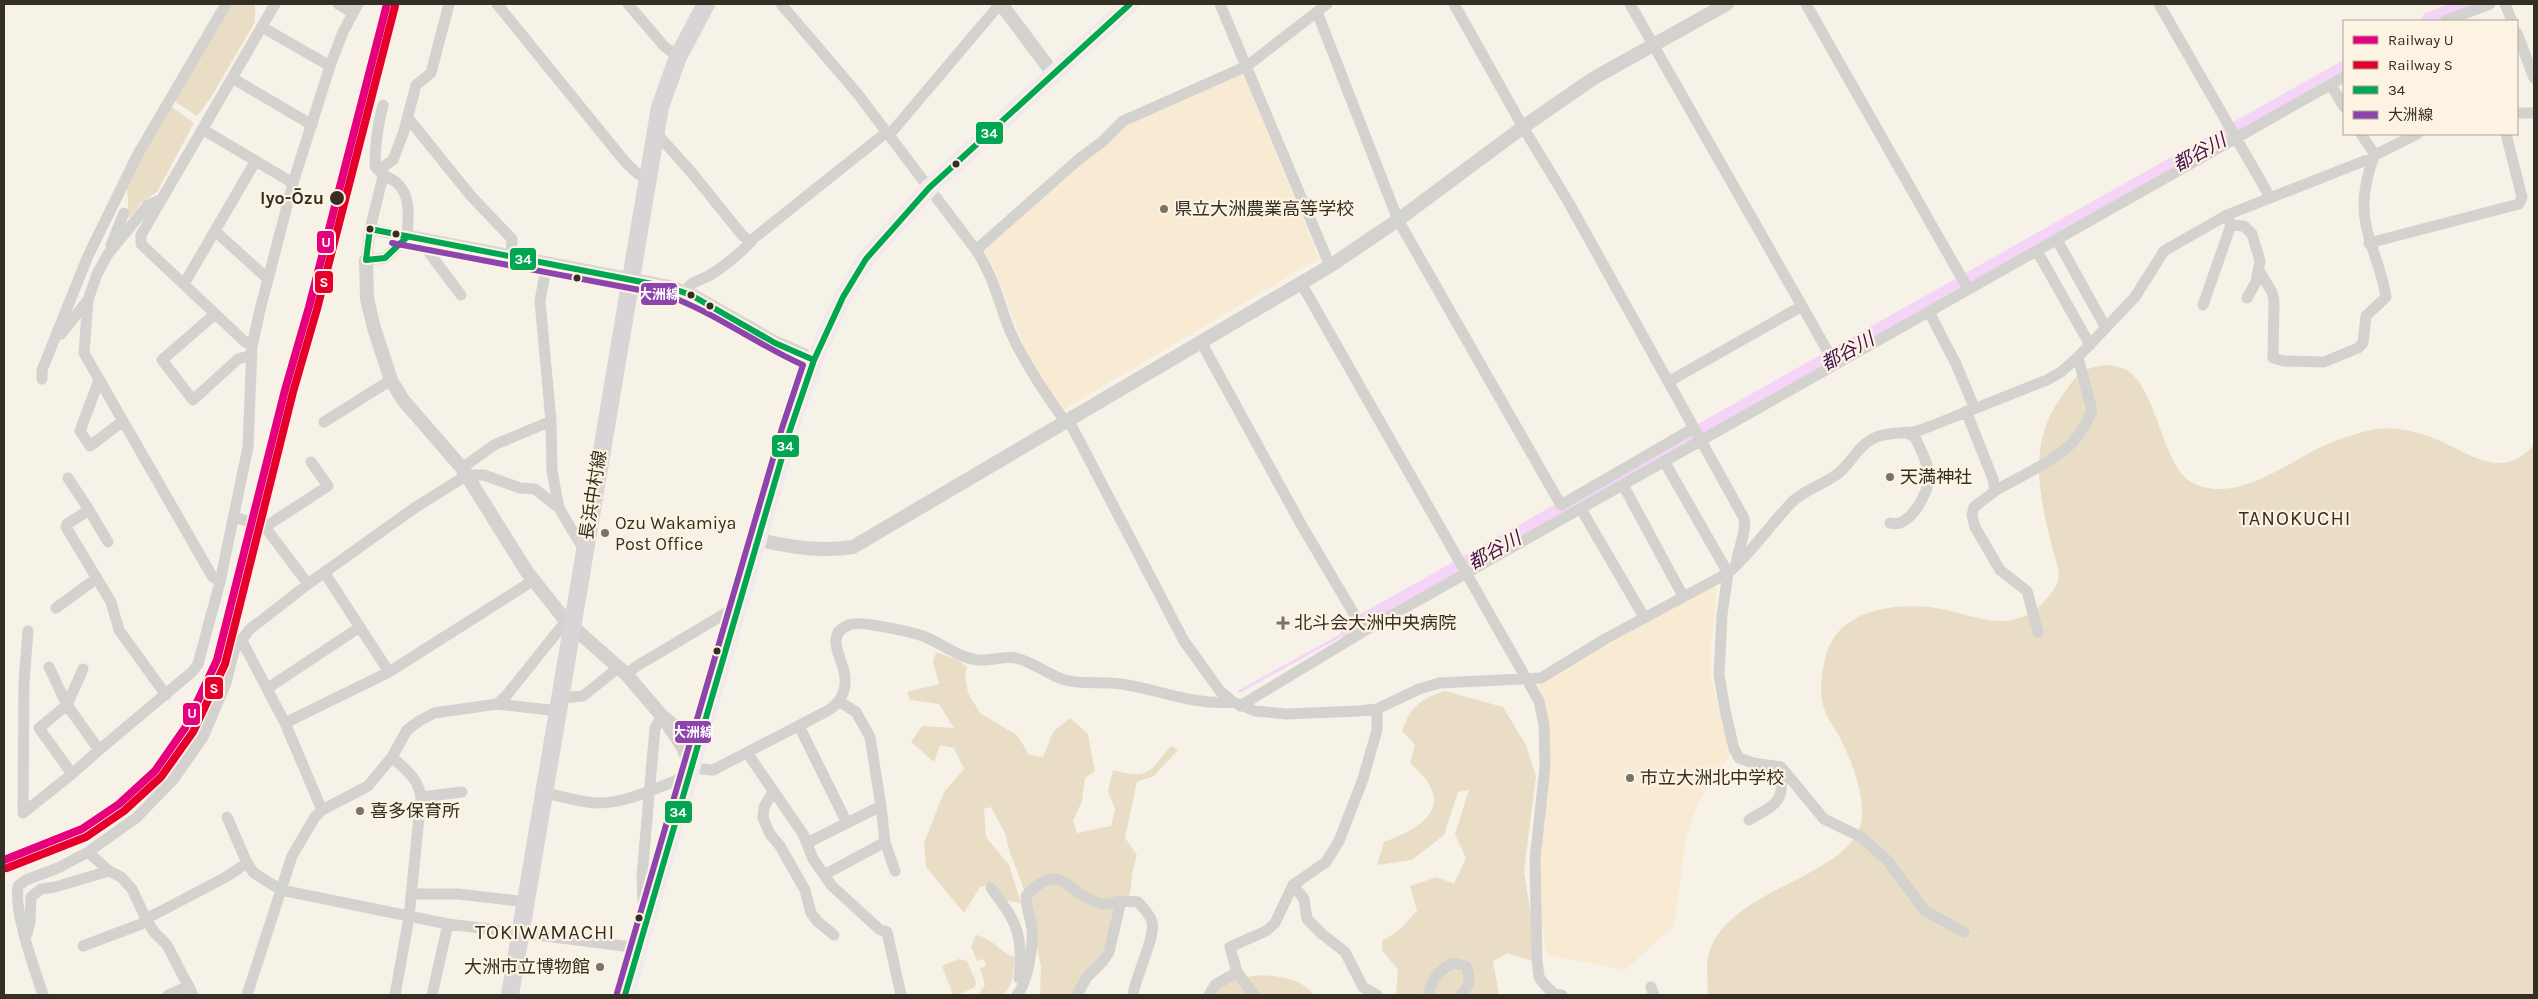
<svg xmlns="http://www.w3.org/2000/svg" width="2538" height="999" font-family="Karla,'Noto Sans JP',sans-serif">
<style>
.built{fill:#f9ebd3}
.green{fill:#eaddc5}
.lines{fill:none;stroke-linecap:round;stroke-linejoin:round}
.stream{stroke:#f4d5f8;stroke-width:3}
.river{stroke:#f4d5f8;stroke-width:18}
.minor{stroke:#d4d2cf;stroke-width:11}
.tertiary{stroke:#d4d2cf;stroke-width:14}
.secondary{stroke:#d9d6d6;stroke-width:15}
.primary{stroke:#d9d4d5;stroke-width:18}
.trunk{stroke:#f0eaee;stroke-width:18}
.bus-1-casing{stroke:#fdf3e2;stroke-width:10}
.bus-2-casing{stroke:#fdf3e2;stroke-width:10}
.bus-1{stroke:#00a651;stroke-width:6}
.bus-2{stroke:#8e44ad;stroke-width:6}
.rail-1-casing{stroke:#fdf3e2;stroke-width:11}
.rail-2-casing{stroke:#fdf3e2;stroke-width:11}
.rail-1{stroke:#e5007d;stroke-width:8}
.rail-2{stroke:#e4002b;stroke-width:8}
.bus-dot{fill:#342e23;stroke:#fdf3e2;stroke-width:2}
.poi-dot{fill:#787368;stroke:#fdf3e2;stroke-width:2}
.labels{text-anchor:middle;stroke-width:4.5;stroke-linejoin:round;paint-order:stroke}
.stop-label{font-size:18px;font-weight:bold;fill:#342e23;stroke:#fdf3e2;text-anchor:end}
.poi-label{font-size:18px;fill:#342e23;stroke:#fdf3e2;text-anchor:start}
.street-label{font-size:18px;fill:#342e23;stroke:#fdf3e2}
.water-label{font-size:19px;font-style:italic;fill:#451352;stroke:#fdf3e2}
.quarter-label{font-size:20px;letter-spacing:1px;fill:#342e23;stroke:#fdf3e2}
.line-badge{stroke:#fdf3e2;stroke-width:2}
.badge-label{font-size:14px;text-anchor:middle;font-weight:bold;fill:#fff}
</style>
<rect width="100%" height="100%" fill="#f7f2e8"/>
<path class="built" d="M1243,73L1319,258L1063,410L1060,409L1026,352L996,272L983,248L1134,117Z
M1715,585L1717,590L1711,647V677L1730,755L1707,787L1694,813L1686,840L1674,926L1625,970L1546,955L1539,894L1546,713L1538,683Z"/>
<path class="green" d="M231,4H255V22L210,99L197,116L173,100Z
M169,105L194,123L157,192L141,203L129,219L127,187Z
M2110,365C2115,366 2120,367 2125,369C2156,385 2163,466 2191,482C2232,504 2279,469 2315,450C2333,441 2355,433 2376,429C2397,426 2419,432 2438,440C2472,454 2501,481 2534,445V995H1708C1708,983 1706,969 1708,957C1723,890 1841,880 1860,827C1868,804 1852,761 1841,740C1836,730 1829,721 1825,711C1819,696 1821,679 1824,664C1826,649 1834,633 1847,624C1870,607 1902,605 1929,607C1963,610 2001,635 2035,610C2042,605 2053,592 2057,584C2062,573 2055,558 2052,547C2039,495 2027,443 2062,396C2078,373 2081,367 2110,365Z
M936,652L958,660L967,667L965,675L968,693L980,713L1018,736L1029,755L1043,757L1053,732L1070,718L1088,734L1095,771L1085,778L1082,801L1073,821L1077,833L1111,826L1115,809L1108,791L1113,770C1149,780 1149,772 1171,746L1178,750L1154,776L1137,782L1125,838L1137,855L1132,874L1130,895L1119,898L1107,945L1074,995H1040L1041,967L1027,897L1010,853L1005,833L991,807L984,809L986,837L1009,865L1021,903L1006,901L994,884L980,887L964,913L926,867L924,843L944,792L964,769L954,748L940,745L934,762L911,742L922,726L954,728L939,704L910,700L907,692L939,684L933,662Z
M1445,691L1503,707L1526,745L1536,776L1524,871L1531,916L1532,961L1508,953L1493,961L1499,995H1396L1398,970L1382,950V941L1398,931L1417,911L1410,886L1437,877L1454,884L1466,858L1455,834L1469,790L1458,792L1444,835L1412,860L1377,865L1384,842C1429,826 1456,802 1410,763L1415,745L1402,731C1411,706 1420,699 1445,691Z
M976,935C993,938 999,952 1015,957C1013,971 1014,985 1003,995H978L985,985L980,969L986,965L984,959L977,961L971,947Z
M959,959L967,961L976,982L975,987L958,995H953L942,966Z
M1262,975C1283,977 1300,978 1314,995H1201L1231,979Z"/>
<g class="lines">
<path class="stream" d="M1240,691L1349,631"/>
<path class="river" d="M2430,21L2474,4
M1349,631L2344,70"/>
<path class="minor" d="M338,4L353,13
M497,4L626,163L638,174L647,178
M628,4L664,46L678,57
M781,4L857,93L976,250C993,275 999,303 1010,331C1025,364 1045,393 1066,423
M1220,4L1330,266
M1454,4L1523,127L1569,203L1744,518C1747,534 1737,550 1736,566
M1630,4L1835,364
M1806,4L1968,289
M2159,4L2270,197
M2505,4L2512,21
M1317,12L1398,220L1561,505L1694,428
M2445,21L2490,4
M262,27L330,66
M2517,33L2534,78
M232,78L312,125
M2331,85L2344,107
M2517,113H2534
M408,118L471,196L512,239L511,256
M202,129L293,183
M890,134L1000,4
M2361,134L2375,155
M655,135H658L692,173L742,235L751,242
M378,170L393,160L404,131L416,85L431,73L449,4
M383,176L370,229L366,260L385,258L407,237C408,218 412,197 397,183C389,176 381,176 375,166C375,143 377,127 383,105
M162,199L148,205L108,254L97,274L88,300L84,353L212,576L220,582
M2231,225L2244,226L2252,234L2260,261L2256,282L2247,298
M370,229L407,237
M215,231L268,279
M426,240L430,254L461,295
M2057,240L2106,328
M2369,243L2519,204L2522,197L2506,134
M111,245L124,213
M976,250L1079,159L1102,142L1123,121L1247,66L1327,4
M2037,251L2090,345
M547,263L540,301L551,421L552,471L559,508L584,550
M2260,272L2272,292L2274,300L2273,358L2284,361L2324,362L2358,348L2363,343L2366,316L2386,297C2380,256 2357,229 2366,185C2368,175 2370,164 2375,155L2417,134
M1301,283L1539,701L1544,725L1545,767L1535,859L1537,960L1539,977L1544,984L1553,993L1562,995
M184,284L255,162
M684,293C691,280 701,281 712,274C727,264 743,251 754,238L887,132
M2203,305L2231,225L2227,215
M1929,312L1956,364L1974,407
M215,314L162,360L193,400L238,359L252,355
M61,334L88,300
M1201,342L1302,526L1364,631
M252,346L244,341L141,244V235L275,4
M42,379V370L88,256L138,154L226,4
M99,380L80,431L90,446L123,421
M1668,382L1802,306
M1966,411L1993,479L1995,491L1974,507L1972,515L1975,527L2000,570L2027,591L2038,632
M1069,421L1184,641L1220,691L1233,702L1255,711L1287,714L1358,711L1377,709L1419,689L1439,683L1541,678L1605,639L1728,573C1752,552 1770,525 1792,502C1807,487 1829,484 1843,469C1854,458 1858,447 1872,439C1885,432 1899,434 1913,432C1919,431 1926,428 1931,426L2047,380L2061,372L2078,357L2135,297L2164,251L2227,215L2364,161L2372,160
M324,422L391,380
M1664,461L1728,573L1722,615L1719,675L1725,710L1734,749L1739,758L1753,763L1781,767L1824,819L1861,837L1887,860L1925,911L1964,932
M462,468L494,445L551,421
M68,478L89,510L67,524L66,527L111,602L119,630L166,695
M1623,485L1683,596
M1995,491C2019,477 2055,461 2074,441C2082,432 2087,421 2092,411L2078,357
M1581,509L1644,617
M89,510L108,542
M234,517L265,527L308,584
M1890,523C1909,529 1928,494 1929,478C1930,466 1920,449 1915,437L1905,432
M265,527L328,486L311,462
M324,572L389,672
M56,608L97,578
M241,639L285,723L322,810
M49,667L67,705L99,750L192,672L198,664L220,582L248,447L252,346L260,310L293,183L330,66L343,32L358,4
M83,669L67,705L39,728L72,774L99,750
M626,674L637,666L741,604
M268,688L360,627
M561,698L583,696L618,668
M497,704L558,711
M1240,706L1364,631L2344,77
M285,723L389,672L534,580
M799,726L847,823
M748,754L803,834L813,859L832,886L879,929L887,932L901,995
M392,757C406,770 418,778 421,797L409,917L395,995
M691,768L713,770L829,710C840,702 846,693 845,678C845,661 822,635 849,625C859,620 911,632 923,636C941,643 959,658 978,660C991,661 1004,656 1016,658C1034,662 1048,675 1065,680C1083,685 1102,681 1121,684C1159,689 1193,706 1233,702
M773,792L764,807L763,818L770,834L780,846L805,890L811,913L818,922L834,935
M545,793C562,796 581,803 598,803C626,803 654,789 680,779L688,781
M421,797L462,792
M881,806L885,842L895,871
M23,813L24,682L28,631
M23,813L72,774
M227,817L247,863
M1749,820C1777,803 1785,803 1781,767
M807,843L881,806L870,737L856,712L840,702
M88,852L109,871L121,877L132,889L146,919L154,932L167,945L193,995
M824,875L885,842
M1293,885L1304,899L1307,919L1322,934L1345,952L1363,987L1377,995
M991,888C1016,922 1024,933 1019,978
M411,894H458L527,902
M650,914L643,902L642,876L655,728L662,716
M27,934L30,922L31,897L41,889L55,887L109,871
M83,946L141,924L146,919L226,877L247,863L254,873L281,890L448,924L640,948
M1651,987L1654,995
M43,995C34,967 14,914 18,886L26,880L58,868L88,852L136,818L173,780L203,737L226,683L234,651L249,630L308,584L413,509L467,475H484L520,488L535,489L559,508
M168,995L189,986
M247,995L292,856L315,817L322,810L368,786L392,757L407,730L419,721L434,713L497,704L506,696L566,621
M432,995L448,924
M1017,995C1028,982 1035,940 1031,923C1029,913 1026,907 1026,896C1062,857 1067,896 1102,904C1107,905 1115,902 1121,901
M1077,995L1087,977L1103,961L1109,952L1121,901L1138,902C1143,908 1150,914 1152,922C1156,937 1135,977 1133,995
M1209,995L1215,985L1237,972
M1254,995L1237,972L1230,947L1266,931L1275,923L1293,885L1326,862L1339,841L1363,779L1377,730V709
M1428,995C1431,980 1439,970 1453,963L1466,966C1471,978 1470,985 1461,995"/>
<path class="tertiary" d="M1001,4L1052,72
M366,260L367,299L374,328L391,380L403,400L462,468L527,572L566,621L626,674L662,716L678,729C690,729 698,726 706,717
M759,540C791,547 820,552 853,547L1330,266L1398,220L1523,127L1594,78L1727,4
M667,723L683,747L691,768"/>
<path class="secondary" d="M407,237L668,287L691,295L775,343L814,360"/>
<path class="primary" d="M510,995L660,107L678,57L706,4"/>
<path class="trunk" d="M625,995L790,430L814,360L843,297L866,259L929,188L1130,4"/>
<defs>
<path id="bus-1" d="M407,237L385,258L366,260L370,229L668,287L691,295L775,343L814,360
M625,995L790,430L814,360L843,297L866,259L929,188L1130,4"/>
<path id="bus-2" d="M392,243L666,295C714,312 756,344 803,365L782,428L617,993"/>
</defs>
<use href="#bus-1" class="bus-1-casing"/>
<use href="#bus-2" class="bus-2-casing"/>
<use href="#bus-1" class="bus-1"/>
<use href="#bus-2" class="bus-2"/>
<defs>
<path id="rail-1" d="M4,860L82,829L119,804L155,771L185,728L217,660L285,390L309,307L387,4"/>
<path id="rail-2" d="M7,868L86,837L124,811L161,777L193,732L225,664L293,392L317,309L395,6"/>
</defs>
<use href="#rail-1" class="rail-1-casing"/>
<use href="#rail-2" class="rail-2-casing"/>
<use href="#rail-1" class="rail-1"/>
<use href="#rail-2" class="rail-2"/>
</g>
<g class="bus-dot">
<circle cx="956" cy="164" r="4.5"/>
<circle cx="337" cy="198" r="8"/>
<circle cx="370" cy="229" r="4.5"/>
<circle cx="396" cy="234" r="4.5"/>
<circle cx="577" cy="278" r="4.5"/>
<circle cx="691" cy="295" r="4.5"/>
<circle cx="710" cy="306" r="4.5"/>
<circle cx="717" cy="651" r="4.5"/>
<circle cx="639" cy="918" r="4.5"/>
</g>
<g class="poi-dot">
<circle cx="1164" cy="209" r="5"/>
<circle cx="1890" cy="477" r="5"/>
<circle cx="605" cy="533" r="5"/>
<path d="M1280.5 615.5h5v5h5v5h-5v5h-5v-5h-5v-5h5z"/>
<circle cx="1630" cy="778" r="5"/>
<circle cx="360" cy="811" r="5"/>
<circle cx="600" cy="967" r="5"/>
</g>
<g class="labels">
<g class="stop-label">
<text x="324" y="204">Iyo-Ōzu</text>
</g>
<g class="poi-label">
<text x="1174" y="215">県立大洲農業高等学校</text>
<text x="1900" y="483">天満神社</text>
<text x="615" y="529">Ozu Wakamiya<tspan x="615" dy="21">Post Office</tspan></text>
<text x="1294" y="629">北斗会大洲中央病院</text>
<text x="1640" y="784">市立大洲北中学校</text>
<text x="370" y="817">喜多保育所</text>
<text x="590" y="973" text-anchor="end">大洲市立博物館</text>
</g>
<g class="street-label">
<text transform="translate(593 495) rotate(-81)" y="6">長浜中村線</text>
</g>
<g class="water-label">
<text transform="translate(2199 152) rotate(-29)" y="7">都谷川</text>
<text transform="translate(1847 351) rotate(-29)" y="7">都谷川</text>
<text transform="translate(1494 550) rotate(-29)" y="7">都谷川</text>
</g>
<g class="quarter-label">
<text x="2295" y="525">TANOKUCHI</text>
<text x="545" y="939">TOKIWAMACHI</text>
</g>
</g>
<g class="line-badge">
<rect x="975" y="121" width="29" height="24" rx="5" fill="#00a651"/>
<rect x="316" y="230" width="19" height="24" rx="5" fill="#e5007d"/>
<rect x="509" y="247" width="28" height="24" rx="5" fill="#00a651"/>
<rect x="314" y="270" width="20" height="24" rx="5" fill="#e4002b"/>
<rect x="640" y="282" width="38" height="24" rx="5" fill="#8e44ad"/>
<rect x="771" y="434" width="29" height="24" rx="5" fill="#00a651"/>
<rect x="204" y="676" width="20" height="24" rx="5" fill="#e4002b"/>
<rect x="182" y="702" width="19" height="24" rx="5" fill="#e5007d"/>
<rect x="674" y="720" width="38" height="24" rx="5" fill="#8e44ad"/>
<rect x="664" y="800" width="29" height="24" rx="5" fill="#00a651"/>
</g>
<g class="badge-label">
<text x="989" y="138">34</text>
<text x="326" y="247">U</text>
<text x="523" y="264">34</text>
<text x="324" y="287">S</text>
<text x="659" y="299">大洲線</text>
<text x="785" y="451">34</text>
<text x="214" y="693">S</text>
<text x="192" y="718">U</text>
<text x="693" y="737">大洲線</text>
<text x="678" y="817">34</text>
</g>
<rect width="2538" height="999" fill="none" stroke="#342e23" stroke-width="10"/>
<rect x="2343" y="20" width="175" height="115" fill="#fdf3e2" stroke="#ada496"/>
<rect x="2353" y="36" width="25" height="8" fill="#e5007d" stroke="#ada496"/>
<text x="2388" y="45" font-size="15" fill="#342e23">Railway U</text>
<rect x="2353" y="61" width="25" height="8" fill="#e4002b" stroke="#ada496"/>
<text x="2388" y="70" font-size="15" fill="#342e23">Railway S</text>
<rect x="2353" y="86" width="25" height="8" fill="#00a651" stroke="#ada496"/>
<text x="2388" y="95" font-size="15" fill="#342e23">34</text>
<rect x="2353" y="111" width="25" height="8" fill="#8e44ad" stroke="#ada496"/>
<text x="2388" y="120" font-size="15" fill="#342e23">大洲線</text>
</svg>
